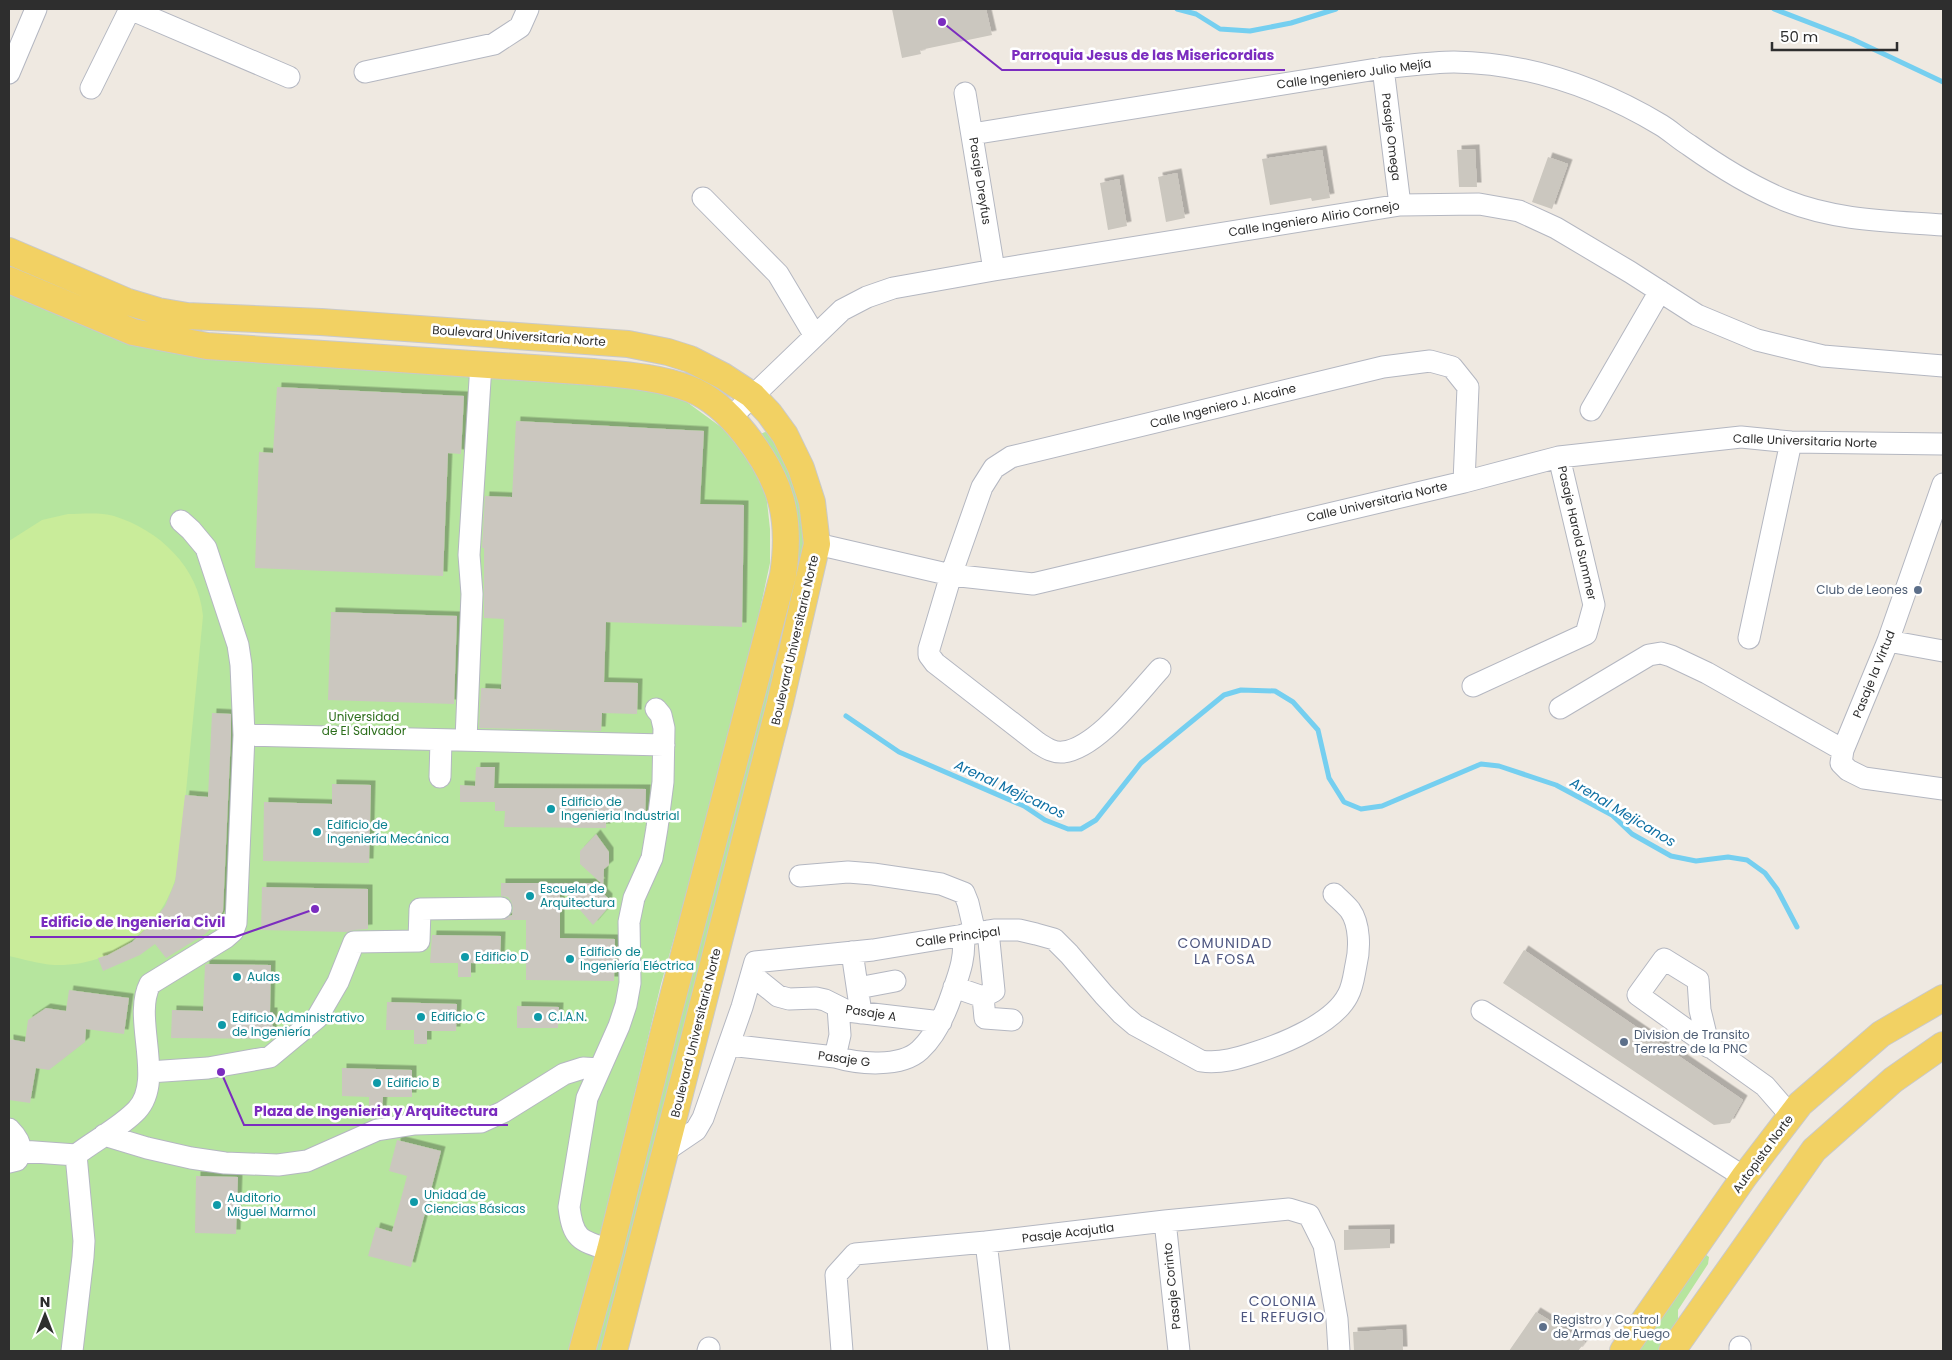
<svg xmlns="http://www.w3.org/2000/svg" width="1952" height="1360" font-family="Poppins,sans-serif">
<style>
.green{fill:#b6e59e}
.pitch{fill:#c9ec9a}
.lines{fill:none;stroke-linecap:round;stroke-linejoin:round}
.stream{stroke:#75cff0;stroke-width:5}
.building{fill:#cbc7bf;filter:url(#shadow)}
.minor-casing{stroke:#b4b7c1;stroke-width:23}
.major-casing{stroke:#c9c9c9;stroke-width:28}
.minor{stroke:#fff;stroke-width:21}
.major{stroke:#f2d163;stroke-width:26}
.service-dot{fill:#5c6f8a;stroke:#fff;stroke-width:2}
.culture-dot{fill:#0f9aa8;stroke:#fff;stroke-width:2}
.labels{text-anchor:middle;stroke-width:5;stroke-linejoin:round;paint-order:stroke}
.street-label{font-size:12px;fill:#2e2e2e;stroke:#fff}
.service-label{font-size:12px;fill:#4e5e75;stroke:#fff;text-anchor:start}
.park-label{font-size:12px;fill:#2c6e1b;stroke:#fff}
.culture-label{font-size:12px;fill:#0d838f;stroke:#fff;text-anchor:start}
.water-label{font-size:14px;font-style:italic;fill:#0d6fa3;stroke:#fff}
.neighbourhood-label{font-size:14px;letter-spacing:1px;fill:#4d5680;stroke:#fff}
.leader{fill:none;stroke:#7b2cbf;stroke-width:2}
.callout-dot{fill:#7b2cbf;stroke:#fff;stroke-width:2}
.callout-label{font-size:14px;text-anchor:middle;font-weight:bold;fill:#7b2cbf;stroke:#fff;stroke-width:5;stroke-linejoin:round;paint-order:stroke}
</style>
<defs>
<filter id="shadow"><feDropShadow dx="4.5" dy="-4.5" stdDeviation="0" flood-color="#0004"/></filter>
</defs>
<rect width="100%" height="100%" fill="#efe9e1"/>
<path class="green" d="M9,292L100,332L602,382L680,397L736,438L766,492L770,529V563L755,633L695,865L661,984L605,1218L569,1351H9Z
M765,432L769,433L800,492L807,543L605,1351H591L790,576L760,434Z
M1705,1254L1709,1257L1708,1264L1678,1310V1322L1658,1351H1633Z"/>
<path class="pitch" d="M68,514C82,514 100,512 114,516C159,530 199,567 203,616L179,864C168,924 117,967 54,965C39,964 23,959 9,956V541L42,520Z"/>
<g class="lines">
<path class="stream" d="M1177,9L1196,14L1220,29L1250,31L1291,23L1336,9
M1774,9L1852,39L1943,82
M846,716L899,752L1024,806L1045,820L1068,829H1081L1096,820L1141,763L1224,695L1241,690L1275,691L1293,702L1318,730L1329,778L1344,802L1361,809L1382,806L1481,764L1499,766L1556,785L1612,815L1632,834L1671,856L1696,861L1728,857L1747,860L1765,873L1777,889L1797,927"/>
</g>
<path class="building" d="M892,9H986L992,35L920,50L921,54L902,58Z
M1475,149L1477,187H1459L1457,150Z
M1322,150L1330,198L1312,201L1311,198L1270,205L1262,159Z
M1548,157L1568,164L1552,209L1532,202Z
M1177,173L1185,218L1166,222L1158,177Z
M1119,179L1127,226L1108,230L1100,183Z
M277,387L464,396L461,454L448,453L443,576L255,568L259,452L273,453Z
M516,421L704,431L700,504L744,505L742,627L606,622L604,682L638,683L637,714L602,713L601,731L479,728L481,688L501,689L504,619L484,618V548H482L485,496L512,497Z
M331,612L457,616L454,704L328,700Z
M212,713L231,714V735L223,911L215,925L205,934L166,958L155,944L140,955L103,971L98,958L108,955L132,942L151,924L165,906L175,882L185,795L208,797Z
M476,767H495L494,788L646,789L645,822L606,821V828L504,827L505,811H495V802H460V785L475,786Z
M332,784L371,785L369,863L263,861L264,802L332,804Z
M596,834L609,852V865L604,869L603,893L608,898L607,909L593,925L560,887V938L615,939L614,981L526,980V920H502L512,915L513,907L511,901L508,897L501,896V883H601L580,864V851Z
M262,887L368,889V929L354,930L347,932L261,930Z
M432,935L501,936L500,964L471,963V977H458V963H430Z
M1524,950L1743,1100L1730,1123L1714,1125L1503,983Z
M207,964L271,965L270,1012H273L272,1039L171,1038L172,1010L203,1011L205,965Z
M69,990L129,998L124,1034L86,1029L85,1042L49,1070L36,1068L30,1103L9,1100V1039L25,1042L28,1020L46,1008L66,1011Z
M387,1002L457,1004L456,1031H427V1044H414V1030H386Z
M517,1006L559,1007L558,1028H517Z
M342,1068L412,1070V1097H383L382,1111L369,1110V1097L342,1096Z
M397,1140L441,1151L411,1267L368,1256L376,1227L392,1232L407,1176L389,1171Z
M196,1176L238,1177L236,1234L195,1233Z
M1390,1229V1248L1344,1250V1230Z
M1536,1312L1585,1342L1578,1351H1509Z
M1402,1329L1403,1351H1354L1353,1332Z"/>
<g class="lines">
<defs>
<path id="minor" d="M130,9L289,77
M1383,68L1400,205
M365,72L494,44L520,27L528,9
M9,73L36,9
M91,88L130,9
M965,93L994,270
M972,134L1383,68C1406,66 1430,62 1454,62C1528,63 1599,88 1661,125C1671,131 1679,139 1689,145C1720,167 1752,187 1787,201C1837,221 1891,221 1943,225
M703,198L778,274L815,336
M1591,410L1660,291
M731,417L842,310L867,297L893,288L994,270L1400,205L1479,204L1519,211L1556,228L1630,272L1697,315L1757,340L1823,356L1943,366
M1943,484L1888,641L1843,750L1841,763L1848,770L1864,778L1943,789
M817,544L951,575L1033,584L1464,482L1559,457L1741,437L1791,442L1943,444
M1749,638L1791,442
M1888,641L1943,651
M1160,669C1137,694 1097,748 1063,752C1053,753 1046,748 1038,743L935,663L929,655V649L951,575L982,487L994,468L1011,457L1383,367L1430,361L1452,367L1468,387L1464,482
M1473,686L1586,634L1594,605L1559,457
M1560,708L1649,655L1661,653L1671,656L1707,673L1843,750
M244,735L664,745
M466,740L472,594L469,555L481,364
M440,777L441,740
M800,876L848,872L873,874L941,884L964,893L968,903L975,933
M852,952L861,1013
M752,975L778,996L789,999L816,998L825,1000L847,1011L941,1022
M954,987L983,997L985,1018L1012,1020
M858,988L895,981
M983,997L994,991L988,931
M1482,1011L1744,1177
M729,1045L835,1057C858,1064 901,1068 920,1050C936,1035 945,1015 952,994C959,974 966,957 963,935
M1709,1047L1700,1010L1698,980L1664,959L1638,995L1765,1086L1791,1116
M835,1057L840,1035L838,1007
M149,1072L208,1068L270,1057L317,1018L338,982L354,942L419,941L420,909L501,908
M9,1129C18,1138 25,1148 17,1160L9,1162
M104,1135L147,1148L191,1158L225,1163L278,1165L307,1161L377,1130L415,1124L481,1122L503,1112L564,1074L583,1068L600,1069
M21,1151L76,1155C94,1141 121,1127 137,1110C165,1080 132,1018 150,984L225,938L233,931L236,923L244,735L241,665L238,645L206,548L191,530L181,521
M665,1151L696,1130L703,1118L742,1007L755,962L873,950L994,930H1019L1036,934L1054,939L1069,954L1104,995L1122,1014L1135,1025L1201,1061C1220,1064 1239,1058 1257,1052C1285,1043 1334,1023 1348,995C1353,986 1354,975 1356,965C1360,949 1360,924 1350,910C1345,904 1339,899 1334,894
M1165,1221L1179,1351
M986,1242L999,1351
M610,1250C581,1241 573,1240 569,1207L587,1098L619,1026L626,1005L630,983L629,922L634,898L652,858L657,828L663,782L664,728L661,715L656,709
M72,1351L83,1257L84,1241L76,1155
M708,1351L709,1348
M842,1351L836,1275L855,1254L986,1242L1165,1221L1289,1209L1309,1215L1324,1245L1337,1319L1339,1351
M1740,1351V1347"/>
<path id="major" d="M9,251L128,302L158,311L187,316L321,322L628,344L668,352L690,359L723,376L752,395L769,413L785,435L801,468L812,502L817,544L780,703L614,1351
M9,280L133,332L207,346L593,372C625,375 659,377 690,389C713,398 730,415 745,434C781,480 792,517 783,575L664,1031L610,1250L582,1351
M1623,1351L1744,1177L1800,1104L1881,1034L1943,998
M1672,1351L1814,1150L1893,1080L1943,1045"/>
</defs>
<use href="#minor" class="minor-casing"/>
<use href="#major" class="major-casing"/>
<use href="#minor" class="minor"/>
<use href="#major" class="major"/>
</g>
<g class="service-dot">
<circle cx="1918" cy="590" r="5"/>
<circle cx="1624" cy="1042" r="5"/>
<circle cx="1543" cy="1327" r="5"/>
</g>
<g class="culture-dot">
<circle cx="551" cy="809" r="5"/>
<circle cx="317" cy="832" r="5"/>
<circle cx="530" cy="896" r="5"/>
<circle cx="465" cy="957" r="5"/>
<circle cx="570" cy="959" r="5"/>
<circle cx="237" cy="977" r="5"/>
<circle cx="421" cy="1017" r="5"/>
<circle cx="538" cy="1017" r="5"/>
<circle cx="222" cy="1025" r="5"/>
<circle cx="377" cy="1083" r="5"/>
<circle cx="414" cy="1202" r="5"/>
<circle cx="217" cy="1205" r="5"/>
</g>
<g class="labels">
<g class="street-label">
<text transform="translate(1354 74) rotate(-8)" y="4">Calle Ingeniero Julio Mejía</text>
<text transform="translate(1391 137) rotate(83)" y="4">Pasaje Omega</text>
<text transform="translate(980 181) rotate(81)" y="4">Pasaje Dreyfus</text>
<text transform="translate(1314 219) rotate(-9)" y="4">Calle Ingeniero Alirio Cornejo</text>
<text transform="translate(519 336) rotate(4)" y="4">Boulevard Universitaria Norte</text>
<text transform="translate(1223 406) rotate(-14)" y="4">Calle Ingeniero J. Alcaine</text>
<text transform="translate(1805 441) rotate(2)" y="4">Calle Universitaria Norte</text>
<text transform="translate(1377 502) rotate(-13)" y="4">Calle Universitaria Norte</text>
<text transform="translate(1577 533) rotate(77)" y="4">Pasaje Harold Summer</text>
<text transform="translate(795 640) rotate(-77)" y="4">Boulevard Universitaria Norte</text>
<text transform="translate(1874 674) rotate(-68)" y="4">Pasaje la Virtud</text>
<text transform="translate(958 937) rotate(-8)" y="4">Calle Principal</text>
<text transform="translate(871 1013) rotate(9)" y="4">Pasaje A</text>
<text transform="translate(696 1033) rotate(-76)" y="4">Boulevard Universitaria Norte</text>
<text transform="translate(844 1059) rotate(8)" y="4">Pasaje G</text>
<text transform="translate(1763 1154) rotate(-54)" y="4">Autopista Norte</text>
<text transform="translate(1068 1233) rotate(-7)" y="4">Pasaje Acajutla</text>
<text transform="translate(1172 1286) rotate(-96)" y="4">Pasaje Corinto</text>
</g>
<g class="service-label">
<text x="1908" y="594" text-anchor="end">Club de Leones</text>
<text x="1634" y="1039">Division de Transito<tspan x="1634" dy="14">Terrestre de la PNC</tspan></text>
<text x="1553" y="1324">Registro y Control<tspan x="1553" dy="14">de Armas de Fuego</tspan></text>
</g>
<g class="park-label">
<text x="364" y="721">Universidad<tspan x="364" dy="14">de El Salvador</tspan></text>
</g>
<g class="culture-label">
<text x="561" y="806">Edificio de<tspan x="561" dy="14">Ingenieria Industrial</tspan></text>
<text x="327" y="829">Edificio de<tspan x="327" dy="14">Ingeniería Mecánica</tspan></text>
<text x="540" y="893">Escuela de<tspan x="540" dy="14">Arquitectura</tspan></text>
<text x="580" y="956">Edificio de<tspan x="580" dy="14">Ingeniería Eléctrica</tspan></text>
<text x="475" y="961">Edificio D</text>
<text x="247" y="981">Aulas</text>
<text x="431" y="1021">Edificio C</text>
<text x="548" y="1021">C.I.A.N.</text>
<text x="232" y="1022">Edificio Administrativo<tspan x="232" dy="14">de Ingeniería</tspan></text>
<text x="387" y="1087">Edificio B</text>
<text x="424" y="1199">Unidad de<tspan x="424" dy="14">Ciencias Básicas</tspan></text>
<text x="227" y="1202">Auditorio<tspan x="227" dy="14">Miguel Marmol</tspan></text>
</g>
<g class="water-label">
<text transform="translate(1010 789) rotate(25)" y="5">Arenal Mejicanos</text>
<text transform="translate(1623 812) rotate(31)" y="5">Arenal Mejicanos</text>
</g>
<g class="neighbourhood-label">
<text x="1225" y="948">COMUNIDAD<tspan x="1225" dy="16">LA FOSA</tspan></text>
<text x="1283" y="1306">COLONIA<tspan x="1283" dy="16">EL REFUGIO</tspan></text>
</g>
</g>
<path class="leader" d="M942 22L1002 70H1285M315 909L235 937H30M221 1072L244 1125H508"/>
<g class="callout-dot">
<circle cx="942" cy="22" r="5"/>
<circle cx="315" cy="909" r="5"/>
<circle cx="221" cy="1072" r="5"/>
</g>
<g class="callout-label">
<text x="1143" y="60">Parroquia Jesus de las Misericordias</text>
<text x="133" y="927">Edificio de Ingeniería Civil</text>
<text x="376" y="1116">Plaza de Ingenieria y Arquitectura</text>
</g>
<rect width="1952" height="1360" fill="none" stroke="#2e2e2e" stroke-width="20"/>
<g transform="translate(45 1315)" stroke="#ffffff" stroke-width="4" paint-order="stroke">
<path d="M0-4L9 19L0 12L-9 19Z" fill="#2e2e2e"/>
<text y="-8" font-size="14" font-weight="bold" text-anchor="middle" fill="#2e2e2e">N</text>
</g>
<path d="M1772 42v8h125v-8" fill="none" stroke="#2e2e2e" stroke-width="2.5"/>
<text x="1780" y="42" font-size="15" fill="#2e2e2e" stroke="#ffffff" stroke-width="4" paint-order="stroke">50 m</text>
</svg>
